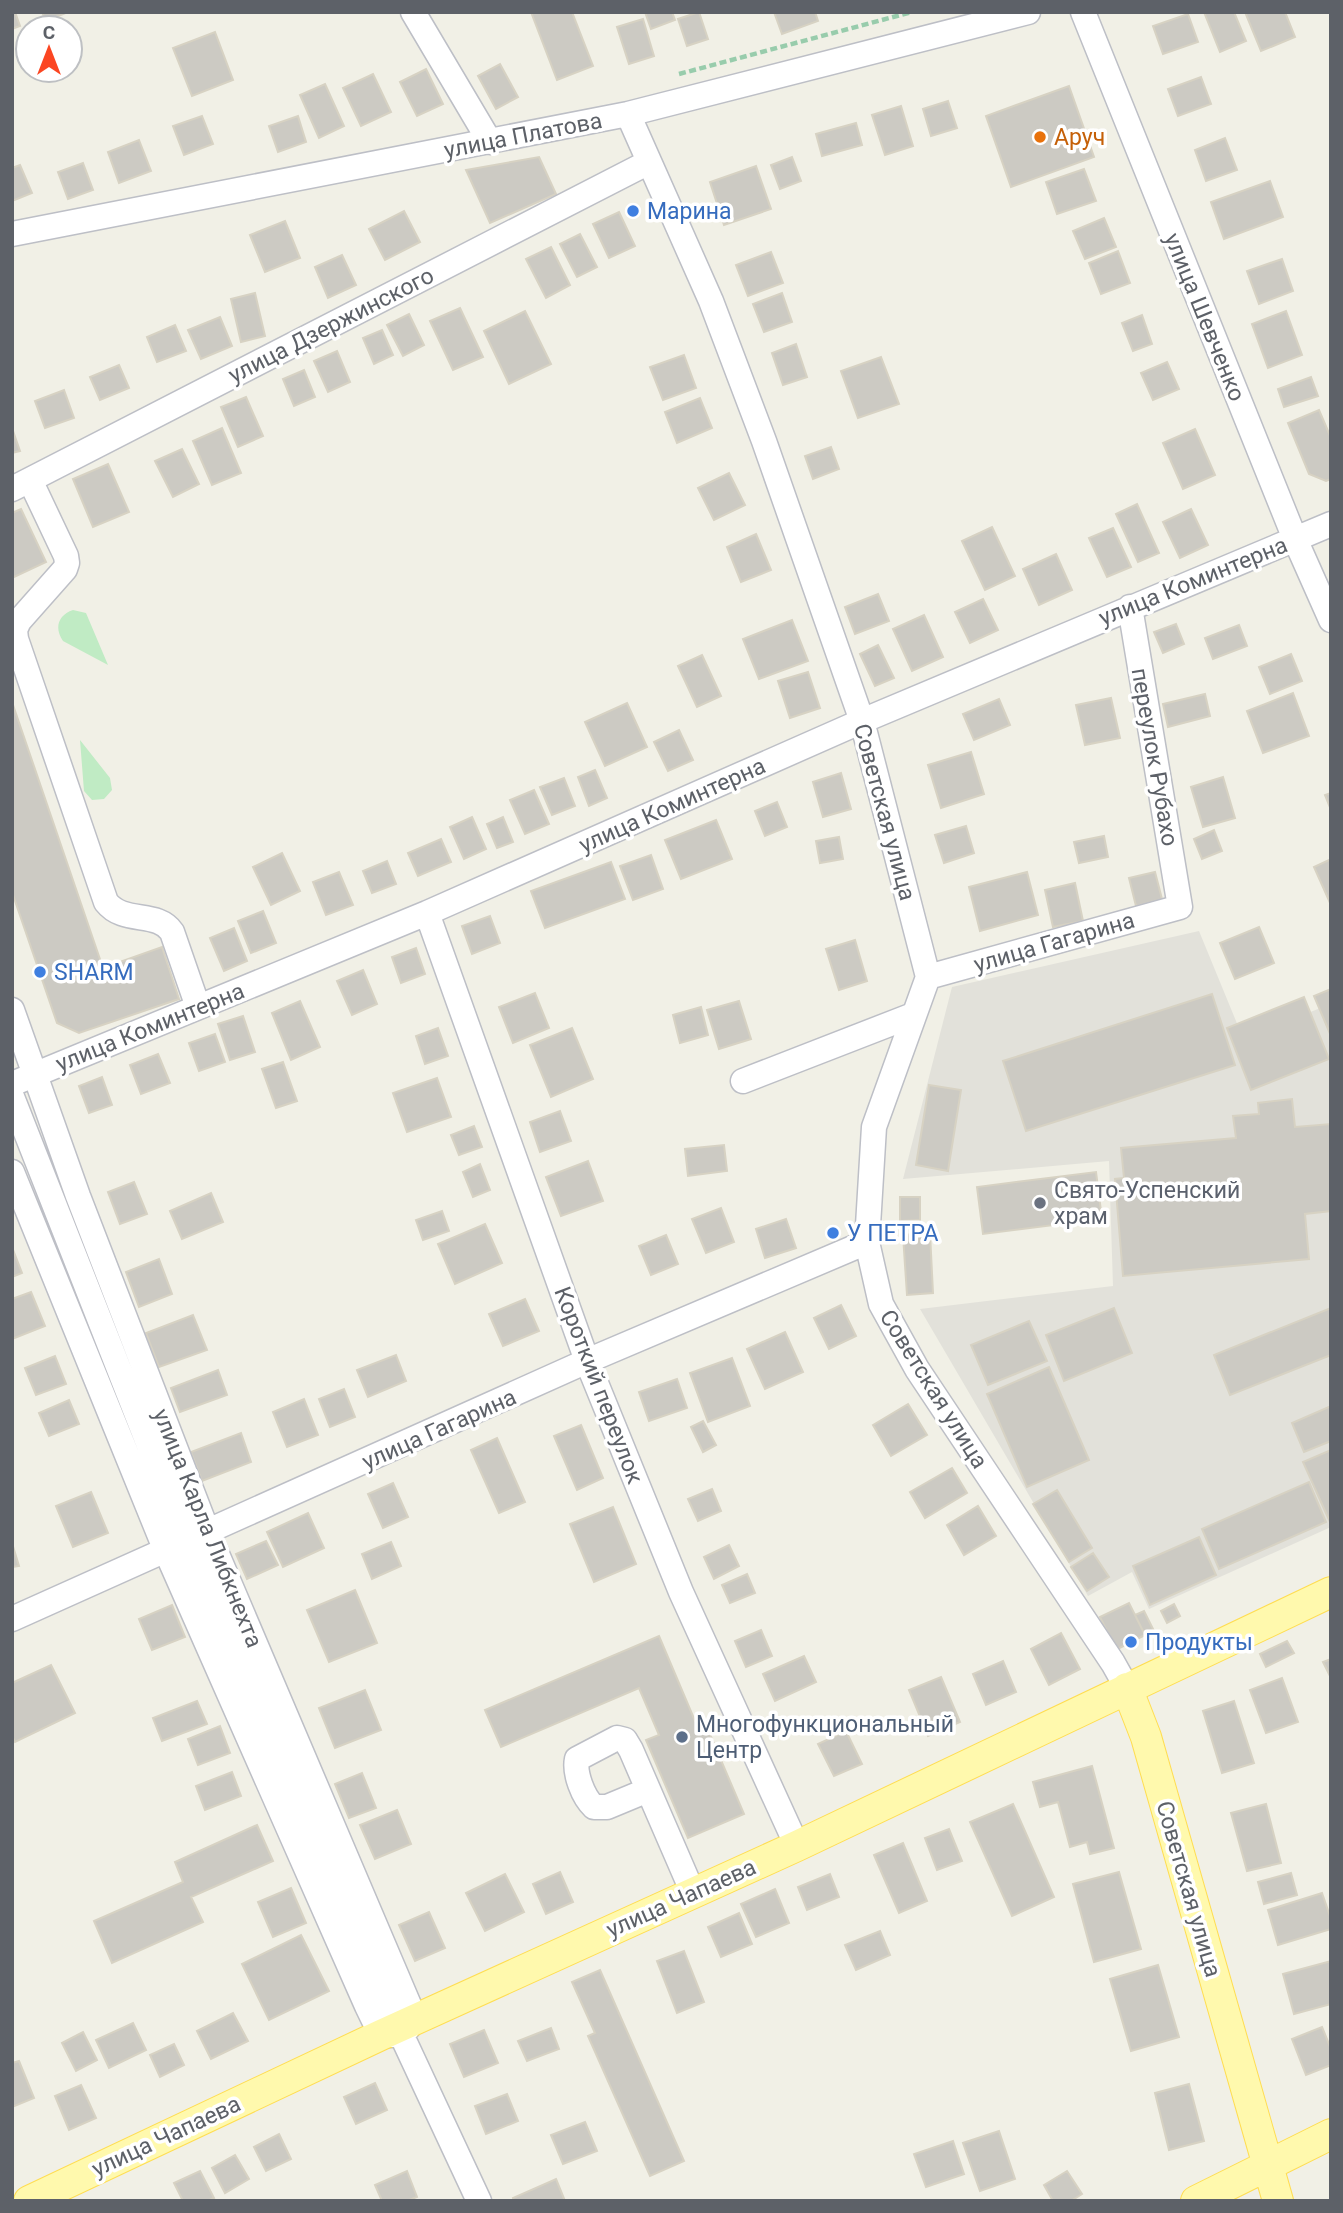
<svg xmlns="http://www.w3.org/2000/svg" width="1343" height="2213" font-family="Roboto,sans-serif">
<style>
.industrial{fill:#e2e1da}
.green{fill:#c0ebc4}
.building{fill:#cccac3;stroke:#d7d2c3;stroke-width:2}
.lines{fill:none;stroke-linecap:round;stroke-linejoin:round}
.minor-casing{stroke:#bdbfc6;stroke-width:27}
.major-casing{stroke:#ffdd51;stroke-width:32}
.path{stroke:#98ccac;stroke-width:4.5;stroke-dasharray:7 3.5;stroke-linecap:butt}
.minor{stroke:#fff;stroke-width:24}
.major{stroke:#fff9ad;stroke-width:30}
.food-dot{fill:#e8710a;stroke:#fff;stroke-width:2.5}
.shop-dot{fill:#3f7fe0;stroke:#fff;stroke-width:2.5}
.worship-dot{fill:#6b7280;stroke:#fff;stroke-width:2.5}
.service-dot{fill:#5c6f8a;stroke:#fff;stroke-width:2.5}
.labels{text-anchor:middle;stroke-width:7;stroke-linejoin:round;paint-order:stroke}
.street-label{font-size:23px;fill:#5d6168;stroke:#fff}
.food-label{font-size:23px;fill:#c56008;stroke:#fff;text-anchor:start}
.shop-label{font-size:23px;fill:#366cbe;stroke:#fff;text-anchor:start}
.worship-label{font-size:23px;fill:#5b616d;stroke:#fff;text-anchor:start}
.service-label{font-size:23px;fill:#4e5e75;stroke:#fff;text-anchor:start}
</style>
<rect width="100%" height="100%" fill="#f1f0e6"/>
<path class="industrial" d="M1199,931L1243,1038L1331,1004V1527L1149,1609L1132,1572L1088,1596L920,1309L1113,1286L1109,1161L903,1179L952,987Z"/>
<path class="green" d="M73,610L86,613L108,665L63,641C54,628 58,615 73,610Z
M80,740L110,778L112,790L104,799L92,800L84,791Z"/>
<path class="building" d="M12,12H15L20,26L12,29Z
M42,12H68L46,21Z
M531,12H572L593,66L557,80Z
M645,12H672L675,20L651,29Z
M699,12L708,39L687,46L678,19Z
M774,12H815L818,21L782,34Z
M1204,12H1234L1246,41L1220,52Z
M1245,12H1285L1295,37L1261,51Z
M1188,14L1198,42L1163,54L1153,26Z
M643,19L654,56L629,64L617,27Z
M215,32L233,80L192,96L173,48Z
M500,64L518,97L496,109L478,76Z
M426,69L443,104L417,116L400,82Z
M373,74L391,112L361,126L343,88Z
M1201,77L1211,104L1178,116L1168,89Z
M325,84L344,126L319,138L300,95Z
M1069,86L1094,157L1011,187L986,116Z
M948,101L957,128L931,136L923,109Z
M901,106L913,146L885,155L872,115Z
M202,116L213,144L184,155L173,126Z
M298,116L306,142L278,152L269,126Z
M856,123L862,145L822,156L816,134Z
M1225,138L1237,170L1206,181L1195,150Z
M139,140L151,171L119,183L108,152Z
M539,157L556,194L490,223L466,170Z
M792,157L801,181L780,189L771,165Z
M83,163L93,190L68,199L58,172Z
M20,165L32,193L12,201V168Z
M756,166L771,209L724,225L710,182Z
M1084,169L1096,201L1057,214L1046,182Z
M1270,181L1283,217L1224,239L1211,202Z
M404,211L420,242L385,260L369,229Z
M619,212L635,246L609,258L593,224Z
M1104,218L1116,247L1085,259L1073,231Z
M285,221L300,258L265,272L250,235Z
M580,234L597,267L577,277L560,244Z
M551,247L570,285L546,298L526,259Z
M1118,251L1130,283L1101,294L1089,263Z
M771,252L783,283L748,296L736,265Z
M342,255L356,285L328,298L315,267Z
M1282,259L1293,291L1259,304L1247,271Z
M255,293L265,336L241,342L231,299Z
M782,293L792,322L764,332L753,304Z
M460,308L483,357L453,370L430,321Z
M525,311L551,364L509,384L484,331Z
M1286,311L1302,355L1268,368L1252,324Z
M409,314L424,345L403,356L387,325Z
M1142,315L1152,344L1133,351L1122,323Z
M220,317L232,346L201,359L188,330Z
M175,325L186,351L157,362L147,337Z
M382,330L393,355L374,364L363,338Z
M796,344L807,377L783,385L772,353Z
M337,351L350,382L328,392L314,361Z
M684,355L696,388L663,400L650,367Z
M881,357L899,404L858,418L841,371Z
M1167,362L1179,389L1153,400L1141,373Z
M119,365L129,388L100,400L90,377Z
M304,370L315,397L294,406L283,379Z
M1311,377L1318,396L1284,407L1278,389Z
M64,390L74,418L45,428L35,401Z
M246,397L263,436L238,447L221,407Z
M700,398L712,428L677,443L665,412Z
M1319,410L1331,438V479L1326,481L1309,474L1288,423Z
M12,428L20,451L12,453Z
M222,428L241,473L212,485L193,441Z
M1195,429L1215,475L1183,489L1163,443Z
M831,447L839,469L813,479L805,456Z
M182,449L199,484L173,497L155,461Z
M108,464L129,512L93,527L73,479Z
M729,473L745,505L714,520L698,488Z
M1137,504L1159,553L1138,562L1116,514Z
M21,509L46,562L12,578V513Z
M1191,509L1208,545L1180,558L1163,522Z
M992,527L1015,576L985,590L962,541Z
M1113,528L1131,567L1107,577L1089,538Z
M756,534L771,570L741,582L727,547Z
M1056,554L1072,590L1039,605L1023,569Z
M878,594L889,621L855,634L845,607Z
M983,599L998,630L970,643L955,612Z
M924,615L943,657L912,671L893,629Z
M792,620L808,661L759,679L743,639Z
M1176,624L1184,644L1163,653L1154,632Z
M1239,625L1247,646L1213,659L1205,638Z
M878,645L894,678L875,686L860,654Z
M1291,654L1302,681L1270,694L1259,667Z
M702,655L721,696L697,707L678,666Z
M808,672L820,708L790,718L778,681Z
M1293,693L1309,736L1263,753L1247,711Z
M1205,694L1210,716L1168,727L1163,704Z
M1111,698L1120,738L1085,745L1076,705Z
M999,699L1010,725L974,740L963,714Z
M12,702L103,968L162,947L179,999L79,1033L57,1023L12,892Z
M627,703L647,747L605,766L585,722Z
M679,730L693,760L668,771L654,742Z
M971,752L984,794L941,808L928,765Z
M595,770L607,798L589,806L578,777Z
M841,773L851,809L823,817L813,782Z
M1223,777L1235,818L1203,827L1191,787Z
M564,778L575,806L552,815L540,787Z
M534,790L549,824L525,834L510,800Z
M1331,793V810L1325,795Z
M777,802L787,827L765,836L755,811Z
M472,817L486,849L464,859L450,827Z
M503,817L513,842L497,848L487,824Z
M716,820L732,859L681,879L665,840Z
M966,826L974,853L944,863L935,835Z
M1214,830L1222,851L1202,859L1194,839Z
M1104,836L1108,857L1079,863L1074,842Z
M839,837L843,859L820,863L816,841Z
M441,839L451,862L418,876L408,853Z
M282,853L300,891L271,905L253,867Z
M651,855L663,889L633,900L620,866Z
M1331,859V905L1314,867Z
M387,861L396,884L372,893L363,871Z
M611,862L625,899L545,928L531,891Z
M339,872L353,905L326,915L313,882Z
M1027,872L1038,915L980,931L969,887Z
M1155,872L1162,899L1136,906L1129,878Z
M1075,883L1083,921L1053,927L1045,890Z
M263,911L276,943L251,953L238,921Z
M490,916L500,943L472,954L462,926Z
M1259,927L1274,963L1235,979L1220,943Z
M234,928L247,961L224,971L210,938Z
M855,940L867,981L839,990L826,949Z
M416,948L425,974L401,983L392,957Z
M363,970L377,1004L352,1015L337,981Z
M1331,989V1036L1314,996Z
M535,993L549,1028L513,1043L499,1007Z
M1212,994L1235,1065L1026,1131L1003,1061Z
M1304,997L1329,1059L1251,1090L1227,1028Z
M300,1001L320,1047L291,1060L272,1013Z
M739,1001L751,1039L719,1049L707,1010Z
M701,1007L708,1035L680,1043L673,1015Z
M243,1016L255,1052L230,1060L218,1024Z
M438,1028L448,1056L425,1064L416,1036Z
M572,1028L593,1079L551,1097L530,1045Z
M215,1034L225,1062L199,1071L189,1043Z
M158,1054L170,1083L141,1094L130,1065Z
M283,1062L297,1101L276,1108L262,1069Z
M102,1077L112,1105L89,1113L79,1086Z
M437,1078L451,1117L407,1132L393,1093Z
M929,1085L961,1090L948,1171L916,1165Z
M1292,1099L1295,1127L1331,1124V1211L1305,1214L1309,1259L1123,1276L1115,1179L1124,1178L1121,1148L1236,1138L1233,1116L1259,1114L1258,1103Z
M560,1111L571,1141L540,1152L530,1122Z
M474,1126L482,1147L459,1155L451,1135Z
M724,1145L727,1171L688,1176L685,1149Z
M588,1161L603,1201L561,1216L546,1177Z
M480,1164L490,1190L473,1197L463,1172Z
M1096,1172L1102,1219L983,1234L977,1187Z
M134,1182L147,1214L120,1224L108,1192Z
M211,1193L223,1222L182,1239L170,1211Z
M900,1197H920V1220L900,1221Z
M721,1208L734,1242L706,1253L692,1219Z
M442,1211L449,1231L423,1240L416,1220Z
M786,1219L796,1248L765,1258L756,1229Z
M485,1224L502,1263L455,1284L438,1244Z
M930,1233L933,1293L907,1295L903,1235Z
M666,1235L678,1264L651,1275L639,1246Z
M12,1247L22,1273L12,1277Z
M159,1259L172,1294L139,1307L126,1272Z
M31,1292L45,1326L12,1339V1299Z
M525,1299L539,1331L503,1346L489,1314Z
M841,1305L856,1336L829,1349L814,1318Z
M1114,1308L1132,1353L1064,1381L1046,1335Z
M1331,1308V1355L1230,1395L1214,1355Z
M193,1315L207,1350L159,1367L146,1333Z
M1029,1321L1047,1361L988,1385L971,1345Z
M785,1332L803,1372L765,1389L747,1349Z
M396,1355L406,1381L368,1397L357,1370Z
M55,1356L66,1384L36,1395L25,1368Z
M732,1358L750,1406L708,1422L690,1373Z
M1049,1367L1089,1460L1027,1487L987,1394Z
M218,1370L227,1395L180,1412L171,1388Z
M677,1379L687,1408L649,1421L639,1392Z
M344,1389L355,1417L330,1427L319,1399Z
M304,1399L318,1435L287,1447L273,1412Z
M69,1400L79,1424L49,1436L39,1413Z
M908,1404L927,1435L891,1456L873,1425Z
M1331,1406V1441L1304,1452L1292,1423Z
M703,1421L716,1445L703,1452L691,1427Z
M581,1425L603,1478L577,1490L554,1436Z
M241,1433L251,1462L202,1481L191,1452Z
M497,1438L525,1502L499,1513L471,1450Z
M1331,1450V1521L1330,1522L1303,1462Z
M952,1468L967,1493L925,1518L910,1492Z
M1309,1482L1326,1522L1219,1569L1202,1529Z
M393,1483L408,1517L383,1528L368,1494Z
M712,1489L721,1511L698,1521L688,1499Z
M1057,1490L1092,1548L1069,1562L1033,1504Z
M91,1492L108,1533L73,1547L56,1506Z
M978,1506L996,1536L964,1555L947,1525Z
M613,1507L636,1564L594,1582L570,1524Z
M308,1513L324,1548L283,1567L267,1532Z
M1199,1537L1216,1575L1150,1605L1133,1566Z
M266,1541L278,1565L247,1579L236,1554Z
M391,1542L401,1566L372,1579L362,1554Z
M12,1543L19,1566L12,1567Z
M729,1545L739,1566L714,1579L704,1557Z
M1093,1553L1109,1577L1087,1591L1071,1567Z
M747,1574L755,1593L730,1603L722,1585Z
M355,1590L377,1643L329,1662L307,1610Z
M1129,1603L1145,1635L1116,1650L1100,1617Z
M1174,1604L1180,1616L1167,1623L1161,1611Z
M172,1605L185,1637L152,1650L139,1619Z
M1144,1611L1154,1631L1145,1635L1135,1615Z
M761,1630L772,1656L746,1667L735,1641Z
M1061,1633L1080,1669L1049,1685L1031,1649Z
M659,1636L695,1721L703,1718L744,1814L688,1838L646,1740L659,1735L639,1688L501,1747L485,1710Z
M1287,1641L1294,1653L1266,1667L1260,1654Z
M804,1656L816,1682L775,1701L763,1674Z
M1331,1659V1678L1323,1662Z
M1003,1661L1016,1692L986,1705L973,1674Z
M51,1665L75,1713L15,1742L12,1736V1683Z
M941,1677L960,1722L928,1736L909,1690Z
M1282,1678L1298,1722L1266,1733L1250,1690Z
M365,1690L381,1730L335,1748L319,1708Z
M197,1701L207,1724L162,1741L153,1718Z
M1234,1701L1254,1763L1222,1773L1203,1711Z
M220,1726L230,1753L198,1765L188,1739Z
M846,1731L862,1764L834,1776L818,1744Z
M1092,1766L1114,1848L1090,1854L1087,1842L1070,1847L1058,1802L1040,1807L1033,1782Z
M232,1772L241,1796L205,1810L196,1786Z
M362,1773L376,1808L349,1818L335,1784Z
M1013,1804L1054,1897L1012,1916L970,1822Z
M1266,1804L1281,1863L1247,1871L1231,1813Z
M397,1810L411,1844L375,1859L360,1825Z
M257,1825L273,1861L191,1897L203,1922L112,1963L94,1921L183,1882L175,1862Z
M949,1829L962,1861L937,1870L925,1838Z
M903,1843L927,1901L899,1913L874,1855Z
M560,1872L573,1902L546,1914L533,1884Z
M1119,1872L1141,1949L1094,1962L1073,1884Z
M1291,1873L1297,1895L1264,1904L1258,1882Z
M505,1874L524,1912L485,1931L466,1893Z
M830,1874L839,1897L807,1910L798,1887Z
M291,1888L306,1923L273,1937L258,1902Z
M775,1889L789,1923L756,1937L741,1904Z
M1322,1893L1331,1919V1929L1278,1945L1268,1910Z
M429,1912L445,1948L415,1961L399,1925Z
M739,1913L752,1944L721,1957L708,1927Z
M880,1931L890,1955L856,1970L845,1945Z
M301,1935L329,1991L269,2020L242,1964Z
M684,1951L704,2002L677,2013L657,1961Z
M1331,1961V2004L1294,2014L1283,1974Z
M1158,1965L1179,2037L1131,2051L1110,1979Z
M600,1970L684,2161L650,2176L588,2036L595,2033L572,1982Z
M233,2013L248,2041L211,2059L197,2031Z
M133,2023L146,2050L109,2068L96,2040Z
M1322,2027L1331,2049V2065L1306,2075L1292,2039Z
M551,2028L559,2049L527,2061L518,2041Z
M484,2030L498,2063L464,2077L450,2044Z
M83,2032L97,2060L76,2071L62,2043Z
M174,2044L184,2065L160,2077L150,2055Z
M19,2061L34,2098L12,2107V2063Z
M375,2083L387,2110L356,2124L344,2097Z
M1189,2084L1204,2141L1169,2150L1155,2093Z
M81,2085L96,2118L69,2130L55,2096Z
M507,2094L518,2121L486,2134L475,2106Z
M585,2122L597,2151L563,2164L551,2135Z
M999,2131L1015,2179L980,2191L963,2143Z
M279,2134L291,2159L266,2171L254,2147Z
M953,2141L964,2174L926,2187L914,2154Z
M235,2155L249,2179L225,2193L212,2168Z
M200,2171L214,2198L207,2201H183L174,2183Z
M407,2171L417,2197L407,2201H382L375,2185Z
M1067,2171L1082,2194L1071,2201H1053L1044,2185Z
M556,2179L565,2201H514L513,2198Z"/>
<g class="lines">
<defs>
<path id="minor" d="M413,12L490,142
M1083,12L1295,539L1331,620
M628,114L711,301L764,441L862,721L928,977L874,1127L867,1242L881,1304L917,1369L1113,1663L1127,1688
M12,234L628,114L1028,12
M30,480L66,556L67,563L65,569L19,621L15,630L16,639L106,902C124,925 157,910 172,932L198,1007
M12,489L649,162
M427,913L587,1361L681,1592L797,1846
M928,977L1180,907L1130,607
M12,1010L78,1196L208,1533L415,2019L404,2033
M743,1081L913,1015
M12,1084L427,913L862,721L1331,524
M12,1097L187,1542L398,2027
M12,1172L166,1551L367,2006L381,2035H398
M12,1619L587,1361L867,1242
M648,1790L607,1807H594C583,1797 574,1773 577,1759L617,1738L625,1740L631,1750L693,1893
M402,2036L479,2201"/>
<path id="major" d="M1127,1688L1146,1737L1278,2201
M29,2201L381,2035L797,1846L1331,1592
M1196,2201L1331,2134"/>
</defs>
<use href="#minor" class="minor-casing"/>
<use href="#major" class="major-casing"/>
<path class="path" d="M679,74L912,12"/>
<use href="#minor" class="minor"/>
<use href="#major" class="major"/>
</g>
<circle class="food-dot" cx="1040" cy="137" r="7"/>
<g class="shop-dot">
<circle cx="633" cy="211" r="7"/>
<circle cx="40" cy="972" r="7"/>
<circle cx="833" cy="1233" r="7"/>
<circle cx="1131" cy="1642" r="7"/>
</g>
<circle class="worship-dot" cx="1040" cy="1203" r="7"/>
<circle class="service-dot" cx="682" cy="1737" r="7"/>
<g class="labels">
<g class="street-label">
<text transform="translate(523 135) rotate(-11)" y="8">улица Платова</text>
<text transform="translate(1205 317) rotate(68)" y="8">улица Шевченко</text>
<text transform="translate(331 325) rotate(-27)" y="8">улица Дзержинского</text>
<text transform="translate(1193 581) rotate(-22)" y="8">улица Коминтерна</text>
<text transform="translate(1155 757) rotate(80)" y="8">переулок Рубахо</text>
<text transform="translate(672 805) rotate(-24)" y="8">улица Коминтерна</text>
<text transform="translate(885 812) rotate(75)" y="8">Советская улица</text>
<text transform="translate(1054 942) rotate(-16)" y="8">улица Гагарина</text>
<text transform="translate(150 1027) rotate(-22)" y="8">улица Коминтерна</text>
<text transform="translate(599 1385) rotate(69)" y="8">Короткий переулок</text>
<text transform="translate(934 1389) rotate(58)" y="8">Советская улица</text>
<text transform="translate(439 1429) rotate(-24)" y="8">улица Гагарина</text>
<text transform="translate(208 1528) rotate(68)" y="8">улица Карла Либкнехта</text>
<text transform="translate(1189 1889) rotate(74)" y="8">Советская улица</text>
<text transform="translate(681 1898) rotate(-24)" y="8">улица Чапаева</text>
<text transform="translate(166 2136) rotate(-25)" y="8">улица Чапаева</text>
</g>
<g class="food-label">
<text x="1054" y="145">Аруч</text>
</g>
<g class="shop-label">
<text x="647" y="219">Марина</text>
<text x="54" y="980">SHARM</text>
<text x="847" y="1241">У ПЕТРА</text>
<text x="1145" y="1650">Продукты</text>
</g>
<g class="worship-label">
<text x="1054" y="1198">Свято-Успенский<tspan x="1054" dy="26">храм</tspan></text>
</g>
<g class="service-label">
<text x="696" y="1732">Многофункциональный<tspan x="696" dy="26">Центр</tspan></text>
</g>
</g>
<rect width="1343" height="2213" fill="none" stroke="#5d6168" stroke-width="28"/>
<g transform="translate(49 49)"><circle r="33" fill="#ffffff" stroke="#bec0c3" stroke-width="2"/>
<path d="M0-5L12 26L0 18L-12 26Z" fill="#fb4622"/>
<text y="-10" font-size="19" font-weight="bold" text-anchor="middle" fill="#5d6168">С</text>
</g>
</svg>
